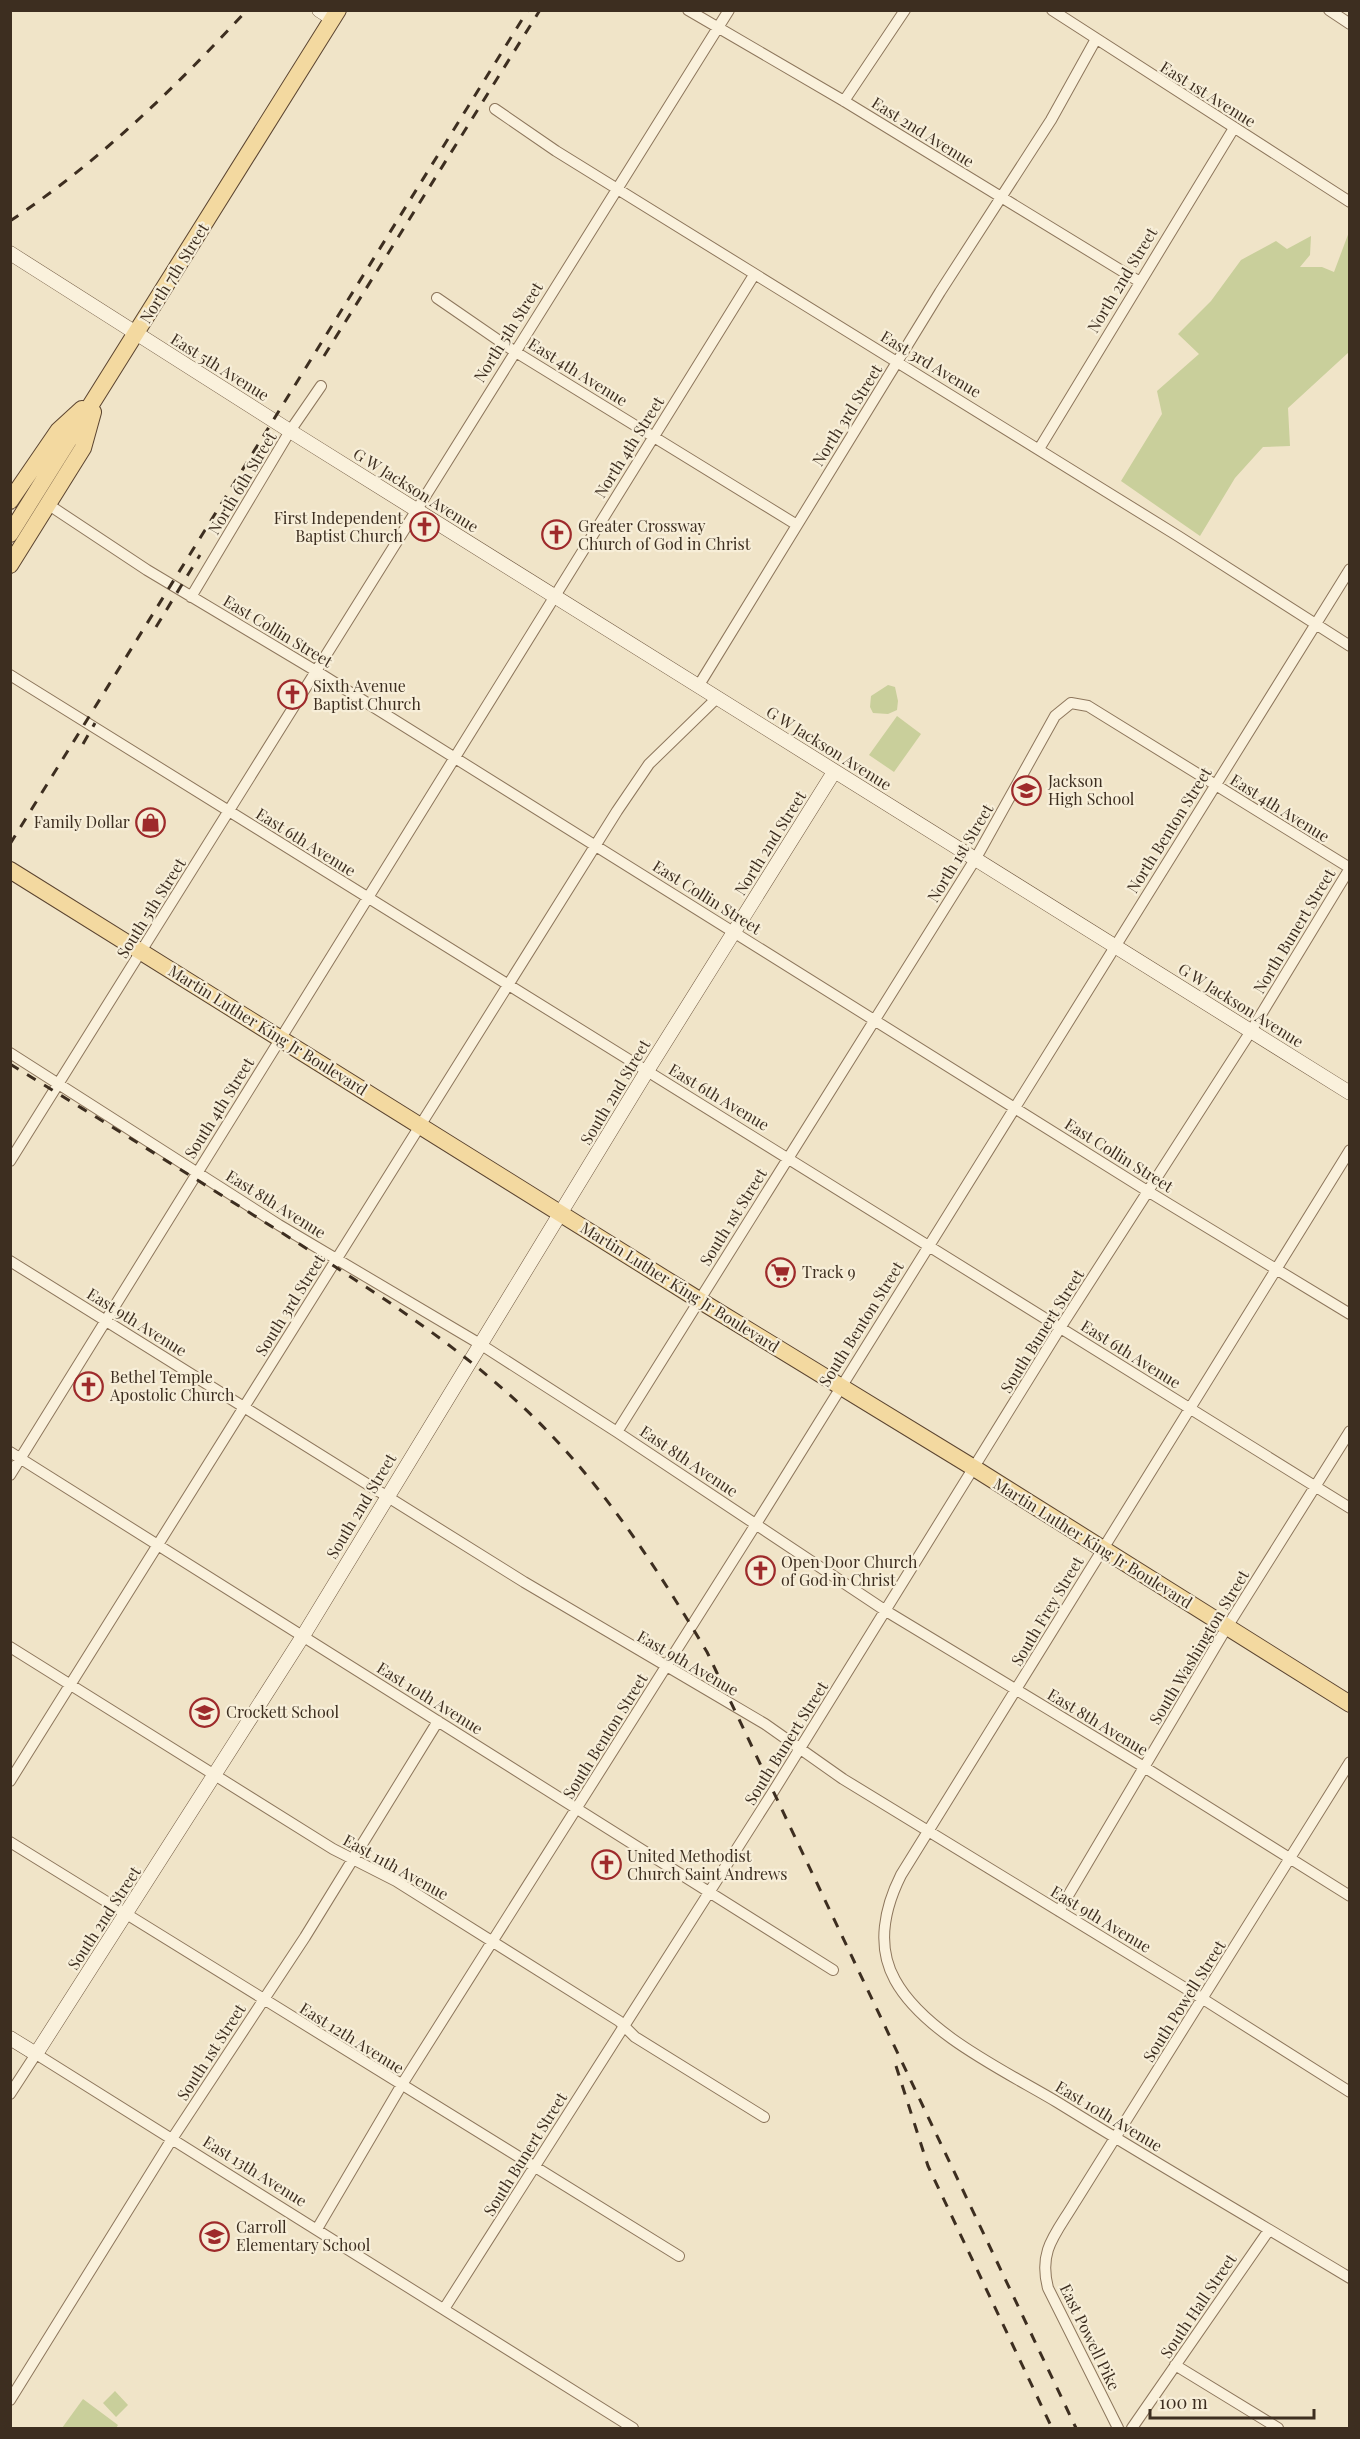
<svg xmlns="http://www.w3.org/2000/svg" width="1360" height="2439" font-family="'Playfair Display',serif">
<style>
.green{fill:#c9cf9b}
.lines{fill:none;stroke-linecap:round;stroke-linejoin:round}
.street-casing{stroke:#8d765c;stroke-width:12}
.secondary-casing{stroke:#6f573f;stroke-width:15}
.primary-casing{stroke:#5b4430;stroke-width:18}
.street{stroke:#faf1dc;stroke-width:10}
.secondary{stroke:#faf1dc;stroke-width:14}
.primary{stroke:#f3d9a0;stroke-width:16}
.rail{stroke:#3d2e20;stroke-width:3;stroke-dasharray:10 10;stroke-linecap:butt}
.labels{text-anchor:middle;stroke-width:4.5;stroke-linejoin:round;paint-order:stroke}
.street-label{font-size:16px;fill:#3d2e20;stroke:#f7eed8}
.poi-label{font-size:16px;fill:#3d2e20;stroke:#f7eed8;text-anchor:start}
</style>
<rect width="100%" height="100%" fill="#f0e4c8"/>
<path class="green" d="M1349,232V352L1288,408L1290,446L1263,447L1235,478L1200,536L1121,481L1162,414L1157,391L1199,354L1178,334L1211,301L1241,260L1276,241L1287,249L1311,236L1310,255L1300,267H1322L1334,272Z
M888,685L895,687L898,701L897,710L888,714L873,713L870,707L871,696Z
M897,716L921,734L894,772L869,755Z
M115,2391L128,2405L116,2417L103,2403Z
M83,2399L118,2425L116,2428H62Z"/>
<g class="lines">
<defs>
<path id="street" d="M688,10L844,101L1140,282
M1052,10L1350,202
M1329,10L1350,24
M844,101L905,10
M495,109L556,151L1178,536L1350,646
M437,298L514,351L797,525
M1039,449L1234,128
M49,505L147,570L316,671L1149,1192L1350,1314
M191,597L290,431L321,386
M10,675L1350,1508
M699,685L940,292L1051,120L1096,39
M10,1053L279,1225L480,1344L617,1432L886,1611L1144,1767L1350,1896
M1350,1150L901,1875C885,1907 876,1946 895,1980C924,2033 1005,2071 1057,2102C1154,2162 1252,2219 1350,2278
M10,1161L729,10
M10,1261L524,1582L765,1724L843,1779L1203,1999L1350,2092
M617,1432L976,858L1055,716L1071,703L1088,706L1350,868
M10,1452L833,1970
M10,1475L754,275
M10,1647L333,1849L396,1881L619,2021L635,2037L764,2117
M10,1781L617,811L649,764L718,697
M10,1842L679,2256
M1059,1911L1227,1627L1350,1431
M10,2094L36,2054L633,2428
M317,2229L401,2086L756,1524L1350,569
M444,2309L773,1792L1060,1328L1251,1031L1350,868
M1175,2365L1278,2428
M10,2400L172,2139L305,1937L438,1721
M1118,2428L1048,2288C1038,2250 1056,2234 1075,2202L1350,1762
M1132,2428L1269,2230"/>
<path id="secondary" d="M319,10L333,19
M10,253L290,431L1350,1093
M10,2038L36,2054L303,1636L647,1071L834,772"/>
<path id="primary" d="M10,501L58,431L82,409
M10,534L338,10
M10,565L83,448L93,412
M10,870L699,1300L974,1468L1350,1704"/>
</defs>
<use href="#street" class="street-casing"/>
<use href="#secondary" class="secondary-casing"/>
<use href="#primary" class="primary-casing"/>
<use href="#street" class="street"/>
<use href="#secondary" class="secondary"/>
<use href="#primary" class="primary"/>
<path class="rail" d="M10,221C99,162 175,88 247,10
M324,356L540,10
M156,627L200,555
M83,744L95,723
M10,844L528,10
M10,1064C100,1119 189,1175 279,1231C364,1285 449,1338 523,1407C599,1478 655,1565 707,1652L1076,2428
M896,2066L928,2166L1052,2428"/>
</g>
<defs>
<symbol id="church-ring" viewBox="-11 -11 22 22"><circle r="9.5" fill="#f7eed8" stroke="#9e2a2b" stroke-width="1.5"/><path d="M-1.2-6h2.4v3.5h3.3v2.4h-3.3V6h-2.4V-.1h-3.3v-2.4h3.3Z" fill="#9e2a2b"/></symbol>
<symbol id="school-ring" viewBox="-11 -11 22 22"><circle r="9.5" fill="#f7eed8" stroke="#9e2a2b" stroke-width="1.5"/><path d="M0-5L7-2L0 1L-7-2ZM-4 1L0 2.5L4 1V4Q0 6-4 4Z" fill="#9e2a2b"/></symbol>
<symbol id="shop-ring" viewBox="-11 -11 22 22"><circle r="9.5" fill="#f7eed8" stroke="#9e2a2b" stroke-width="1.5"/><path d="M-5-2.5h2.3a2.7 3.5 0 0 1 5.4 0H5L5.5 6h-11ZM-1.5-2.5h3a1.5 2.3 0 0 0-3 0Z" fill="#9e2a2b"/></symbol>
<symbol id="supermarket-ring" viewBox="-11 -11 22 22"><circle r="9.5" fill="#f7eed8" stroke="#9e2a2b" stroke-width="1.5"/><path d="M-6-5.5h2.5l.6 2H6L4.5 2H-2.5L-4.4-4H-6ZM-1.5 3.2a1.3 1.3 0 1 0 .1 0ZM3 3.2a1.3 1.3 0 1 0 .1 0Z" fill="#9e2a2b"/></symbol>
</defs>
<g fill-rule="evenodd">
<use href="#church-ring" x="408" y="510" width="33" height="33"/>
<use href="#church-ring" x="540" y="518" width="33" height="33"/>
<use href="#church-ring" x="276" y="678" width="33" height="33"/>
<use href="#school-ring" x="1010" y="774" width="33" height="33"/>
<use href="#shop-ring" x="134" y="806" width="33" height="33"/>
<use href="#supermarket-ring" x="764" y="1256" width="33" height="33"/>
<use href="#church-ring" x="72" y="1370" width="33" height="33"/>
<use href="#church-ring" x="744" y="1554" width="33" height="33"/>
<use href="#school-ring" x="188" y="1696" width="33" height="33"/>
<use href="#church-ring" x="590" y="1848" width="33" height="33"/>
<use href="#school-ring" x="198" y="2220" width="33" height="33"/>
</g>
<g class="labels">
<g class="street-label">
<text transform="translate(1208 94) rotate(32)" y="6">East 1st Avenue</text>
<text transform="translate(923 132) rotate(32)" y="6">East 2nd Avenue</text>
<text transform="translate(174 273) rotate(-58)" y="6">North 7th Street</text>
<text transform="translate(1122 280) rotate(-59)" y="6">North 2nd Street</text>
<text transform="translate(508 332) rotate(-58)" y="6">North 5th Street</text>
<text transform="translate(931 364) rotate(31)" y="6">East 3rd Avenue</text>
<text transform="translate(220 367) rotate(32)" y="6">East 5th Avenue</text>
<text transform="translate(578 372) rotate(32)" y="6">East 4th Avenue</text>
<text transform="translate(847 415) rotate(-58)" y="6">North 3rd Street</text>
<text transform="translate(629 447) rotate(-58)" y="6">North 4th Street</text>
<text transform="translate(242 483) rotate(-59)" y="6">North 6th Street</text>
<text transform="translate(416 490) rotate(32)" y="6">G W Jackson Avenue</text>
<text transform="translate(278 631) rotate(31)" y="6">East Collin Street</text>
<text transform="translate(829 748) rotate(32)" y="6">G W Jackson Avenue</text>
<text transform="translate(1280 808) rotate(32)" y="6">East 4th Avenue</text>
<text transform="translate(1169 830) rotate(-58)" y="6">North Benton Street</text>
<text transform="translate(306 842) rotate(32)" y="6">East 6th Avenue</text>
<text transform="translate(770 843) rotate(-58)" y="6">North 2nd Street</text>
<text transform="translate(960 853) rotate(-59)" y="6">North 1st Street</text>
<text transform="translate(707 897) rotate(32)" y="6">East Collin Street</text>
<text transform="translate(151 908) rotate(-58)" y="6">South 5th Street</text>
<text transform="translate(1294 931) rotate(-59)" y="6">North Bunert Street</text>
<text transform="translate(1241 1005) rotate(32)" y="6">G W Jackson Avenue</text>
<text transform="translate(268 1030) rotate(32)" y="6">Martin Luther King Jr Boulevard</text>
<text transform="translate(615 1092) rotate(-59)" y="6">South 2nd Street</text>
<text transform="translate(719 1097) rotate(31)" y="6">East 6th Avenue</text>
<text transform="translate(219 1108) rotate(-58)" y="6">South 4th Street</text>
<text transform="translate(1119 1155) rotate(32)" y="6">East Collin Street</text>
<text transform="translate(276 1204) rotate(32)" y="6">East 8th Avenue</text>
<text transform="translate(733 1217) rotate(-58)" y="6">South 1st Street</text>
<text transform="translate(680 1287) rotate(32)" y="6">Martin Luther King Jr Boulevard</text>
<text transform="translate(290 1305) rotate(-58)" y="6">South 3rd Street</text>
<text transform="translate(137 1322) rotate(32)" y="6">East 9th Avenue</text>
<text transform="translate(861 1324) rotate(-58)" y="6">South Benton Street</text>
<text transform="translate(1042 1331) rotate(-58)" y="6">South Bunert Street</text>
<text transform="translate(1131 1354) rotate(32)" y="6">East 6th Avenue</text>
<text transform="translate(689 1461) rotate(34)" y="6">East 8th Avenue</text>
<text transform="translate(361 1506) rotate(-59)" y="6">South 2nd Street</text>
<text transform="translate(1093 1543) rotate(32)" y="6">Martin Luther King Jr Boulevard</text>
<text transform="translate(1047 1611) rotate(-59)" y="6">South Frey Street</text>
<text transform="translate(1199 1647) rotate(-59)" y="6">South Washington Street</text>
<text transform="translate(688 1663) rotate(30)" y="6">East 9th Avenue</text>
<text transform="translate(430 1698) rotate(32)" y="6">East 10th Avenue</text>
<text transform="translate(1098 1722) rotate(31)" y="6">East 8th Avenue</text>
<text transform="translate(605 1736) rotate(-58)" y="6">South Benton Street</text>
<text transform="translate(786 1743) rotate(-58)" y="6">South Bunert Street</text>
<text transform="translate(396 1867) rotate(29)" y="6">East 11th Avenue</text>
<text transform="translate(104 1918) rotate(-57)" y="6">South 2nd Street</text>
<text transform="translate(1101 1919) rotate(31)" y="6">East 9th Avenue</text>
<text transform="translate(1184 2001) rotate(-58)" y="6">South Powell Street</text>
<text transform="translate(352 2038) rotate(32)" y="6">East 12th Avenue</text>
<text transform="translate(211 2052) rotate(-57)" y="6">South 1st Street</text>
<text transform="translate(1109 2116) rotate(31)" y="6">East 10th Avenue</text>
<text transform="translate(525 2154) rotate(-58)" y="6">South Bunert Street</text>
<text transform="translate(255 2171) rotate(32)" y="6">East 13th Avenue</text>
<text transform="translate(1198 2306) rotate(-56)" y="6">South Hall Street</text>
<text transform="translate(1090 2337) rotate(64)" y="6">East Powell Pike</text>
</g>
<g class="poi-label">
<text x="403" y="524" text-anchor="end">First Independent<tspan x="403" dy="18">Baptist Church</tspan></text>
<text x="578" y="532">Greater Crossway<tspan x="578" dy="18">Church of God in Christ</tspan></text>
<text x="313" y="692">Sixth Avenue<tspan x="313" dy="18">Baptist Church</tspan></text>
<text x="1048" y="787">Jackson<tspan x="1048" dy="18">High School</tspan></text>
<text x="130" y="828" text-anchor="end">Family Dollar</text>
<text x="802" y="1278">Track 9</text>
<text x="110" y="1383">Bethel Temple<tspan x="110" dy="18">Apostolic Church</tspan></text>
<text x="781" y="1568">Open Door Church<tspan x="781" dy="18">of God in Christ</tspan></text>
<text x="226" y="1718">Crockett School</text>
<text x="627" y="1862">United Methodist<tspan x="627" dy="18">Church Saint Andrews</tspan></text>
<text x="236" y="2233">Carroll<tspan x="236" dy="18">Elementary School</tspan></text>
</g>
</g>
<rect width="1360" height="2439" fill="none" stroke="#3d2e20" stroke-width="24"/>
<path d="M1150 2409v9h164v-9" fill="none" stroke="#3d2e20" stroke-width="3"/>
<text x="1159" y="2409" font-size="18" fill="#3d2e20" stroke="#f7eed8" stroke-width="4.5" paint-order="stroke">100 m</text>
</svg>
